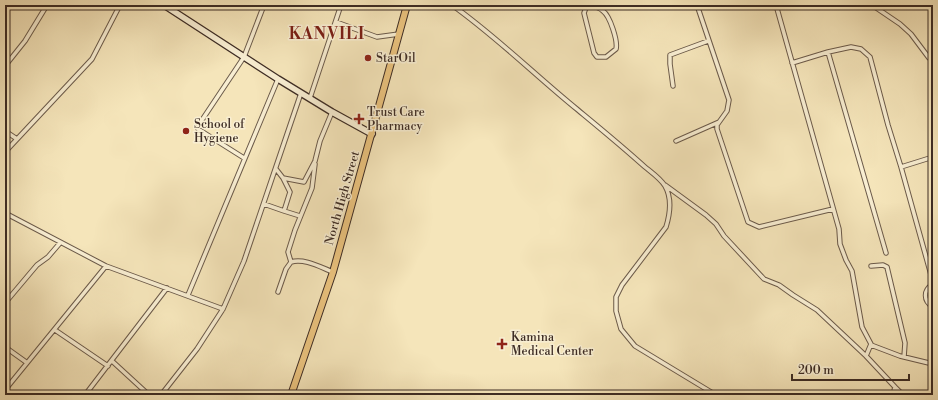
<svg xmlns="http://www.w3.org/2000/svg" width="938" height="400" font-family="'Libre Bodoni',serif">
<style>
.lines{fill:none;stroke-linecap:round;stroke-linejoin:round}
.minor-casing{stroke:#6b5a4a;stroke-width:5.5}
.secondary-casing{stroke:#3d2c24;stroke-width:8}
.trunk-casing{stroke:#3d2c24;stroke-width:8}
.minor{stroke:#f8eed2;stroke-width:3.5}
.secondary{stroke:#f8eed2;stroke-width:5.5}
.trunk{stroke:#eac27d;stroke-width:6}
.poi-dot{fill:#8f2418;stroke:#f8eed2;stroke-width:1.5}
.labels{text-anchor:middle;stroke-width:3;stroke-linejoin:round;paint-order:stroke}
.poi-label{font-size:12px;fill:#3d2c24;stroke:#f8eed2;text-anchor:start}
.street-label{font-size:12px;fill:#3d2c24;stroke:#f8eed2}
.district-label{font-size:16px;font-weight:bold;letter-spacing:1px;fill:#7a1f14;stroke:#f8eed2}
</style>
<rect width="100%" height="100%" fill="#f5e5ba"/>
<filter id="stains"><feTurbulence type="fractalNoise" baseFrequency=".005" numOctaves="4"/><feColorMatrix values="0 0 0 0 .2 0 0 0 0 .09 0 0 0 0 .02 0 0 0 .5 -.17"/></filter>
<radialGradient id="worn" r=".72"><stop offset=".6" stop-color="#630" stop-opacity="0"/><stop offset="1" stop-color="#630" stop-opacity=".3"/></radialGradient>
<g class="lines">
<defs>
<path id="minor" d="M452,5C497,37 536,76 578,110C601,129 623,147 645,167C651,172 661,179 665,186C672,198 670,214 666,227L622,285L616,297V311L621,329L635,346L716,395
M587,5L584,13L594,53L597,57H606L616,49C618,41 610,16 603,11C599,7 593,6 588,5
M697,5L729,100L727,111L717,125V129L748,222L759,227L833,209
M776,5L839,229L840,244L846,260L852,271L862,327L871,344L866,356L895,387L893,395
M872,5L900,24L911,34L929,58H933
M336,22L377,37L399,34
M828,52L886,253
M792,63L828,52L851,47L861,49L870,57L888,125L901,167L933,282
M5,66L25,41L47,5
M673,86L670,64V55L708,41
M310,98L341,5
M5,131L17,139
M676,141L719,122
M5,152L92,59L120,5
M244,158L198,129V126L244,57L264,5
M901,167L933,157
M276,169L283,178L304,182L315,161L320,141L332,112
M283,178L290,192L284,211L300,216
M665,185L706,215L716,224L724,236L764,279L779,285L793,295L817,310L866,356
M264,204L284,211
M5,213L106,266L223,309
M291,262L288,252L295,230L312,188L315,164
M871,266L883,265L887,267L905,343L904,357
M933,284C923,290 923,301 933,307
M278,292L286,269L291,262C304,258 320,267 333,272
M188,295L278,79
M5,303L37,265L48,257L60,243
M55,330L108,366
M871,345L900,356L933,364
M5,347L26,362
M112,361L149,395
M895,387L903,395
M5,390L106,266
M85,395L167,288
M161,395L197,349L223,309L244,261L301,93"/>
<path id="secondary" d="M164,5L278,79L332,112L372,134"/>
<path id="trunk" d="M291,395L333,272L407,5"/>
</defs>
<use href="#minor" class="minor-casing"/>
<use href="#secondary" class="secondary-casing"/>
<use href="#trunk" class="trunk-casing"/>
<use href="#minor" class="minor"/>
<use href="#secondary" class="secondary"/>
<use href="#trunk" class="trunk"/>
</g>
<g class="poi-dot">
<circle cx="368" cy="58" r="4"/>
<path d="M357 113h4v4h4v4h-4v4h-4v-4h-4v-4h4z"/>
<circle cx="186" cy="131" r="4"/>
<path d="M500 338h4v4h4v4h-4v4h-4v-4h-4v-4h4z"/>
</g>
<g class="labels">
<g class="poi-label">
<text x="376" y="62">StarOil</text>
<text x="367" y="116">Trust Care<tspan x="367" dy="14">Pharmacy</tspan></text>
<text x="194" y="128">School of<tspan x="194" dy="14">Hygiene</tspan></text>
<text x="511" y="341">Kamina<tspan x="511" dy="14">Medical Center</tspan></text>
</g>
<g class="street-label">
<text transform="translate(342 198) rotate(-74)" y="4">North High Street</text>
</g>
<g class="district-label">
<text x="327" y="39">KANVILI</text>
</g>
</g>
<rect width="938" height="400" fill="none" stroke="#f5e5ba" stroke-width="20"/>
<rect x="6" y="6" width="926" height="388" fill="none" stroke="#3d2c24" stroke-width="2"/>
<rect x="10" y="10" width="918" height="380" fill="none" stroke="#3d2c24"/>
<path d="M792 374v6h117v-6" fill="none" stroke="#3d2c24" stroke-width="2"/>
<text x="798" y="374" font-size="12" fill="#3d2c24" stroke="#f8eed2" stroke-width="3" paint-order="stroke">200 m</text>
<rect width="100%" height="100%" filter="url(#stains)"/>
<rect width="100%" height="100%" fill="url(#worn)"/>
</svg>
